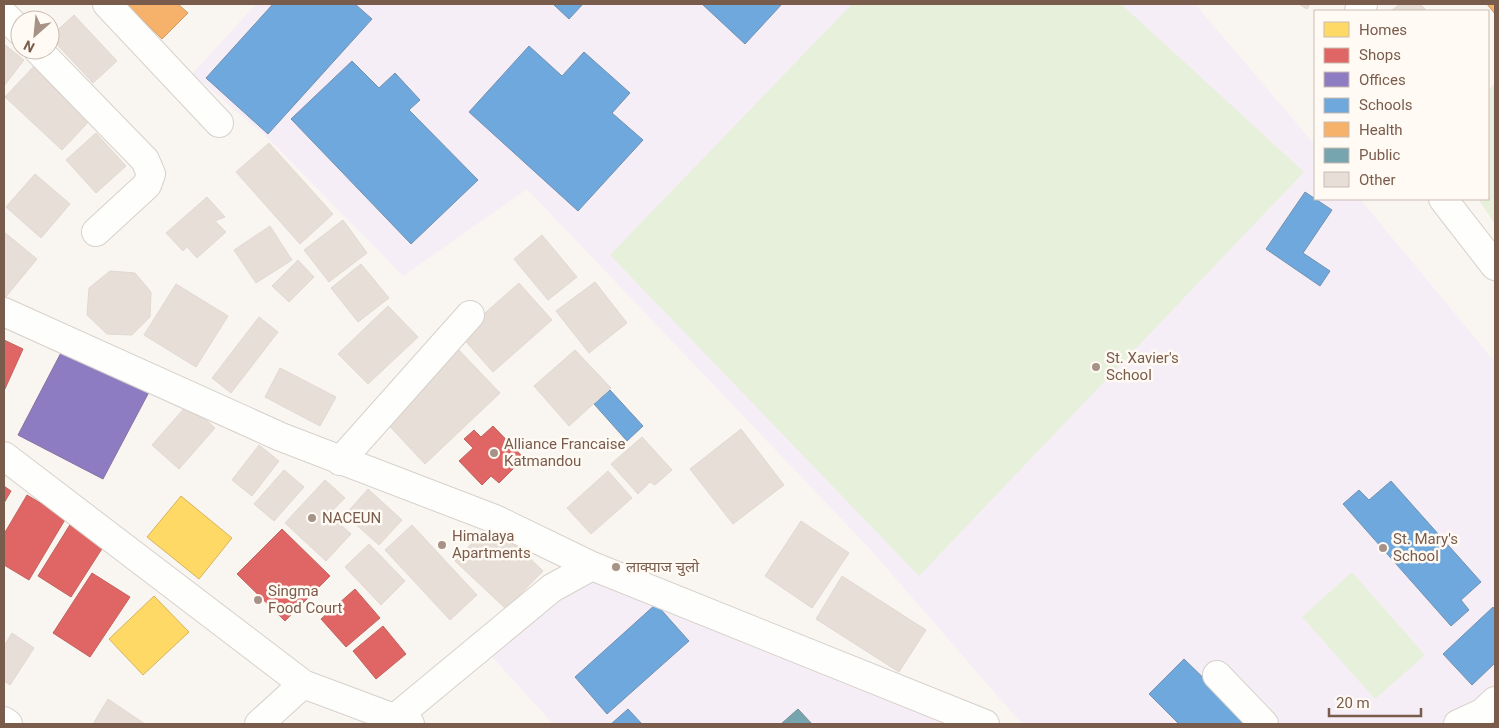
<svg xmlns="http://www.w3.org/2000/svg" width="1499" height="728" font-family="Roboto,'Noto Sans Devanagari',sans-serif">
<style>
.education{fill:#f6eef6}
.green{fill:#e7f0db}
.homes{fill:#ffd966;stroke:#d7b45e}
.shops{fill:#e06666;stroke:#c1635e}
.offices{fill:#8e7cc3;stroke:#8872a0}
.schools{fill:#6fa8dc;stroke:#7291b1}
.health{fill:#f6b26b;stroke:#d19862}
.public{fill:#76a5af;stroke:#778f92}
.building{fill:#e6ded7;stroke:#e2d8d2}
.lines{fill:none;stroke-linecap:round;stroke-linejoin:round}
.minor-casing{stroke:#d7d1cb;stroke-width:30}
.minor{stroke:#fefefd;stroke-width:28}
.poi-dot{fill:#a69286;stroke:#fffaf3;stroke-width:2}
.labels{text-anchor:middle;stroke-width:5;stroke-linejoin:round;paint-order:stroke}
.poi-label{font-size:15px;fill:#7a5c4d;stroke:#fffaf3;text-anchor:start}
</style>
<rect width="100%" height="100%" fill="#f9f5f0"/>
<path class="education" d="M256,4H1195L1315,145V199H1360L1495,362V724H1022L870,549L527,189L403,276L267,137L192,74Z
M599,577L955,724H553L486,650L491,636Z"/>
<path class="green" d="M852,4H1121L1304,172L919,576L610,255Z
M1495,84V224L1478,199H1488V90Z
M1352,572L1425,655L1375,699L1302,617Z"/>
<path class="homes" d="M181,496L232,538L199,579L147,537Z
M154,596L189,632L143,675L109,639Z"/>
<path class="shops" d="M4,340L23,349L4,391Z
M493,426L524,458L499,483L491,476L482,485L459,461L473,448L464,439L474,430L481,437Z
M4,486L11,491L4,503Z
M27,495L66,518L29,580L4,565V534Z
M71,523L105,544L71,597L38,576Z
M282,529L330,576L285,621L237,574Z
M92,573L130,597L90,657L53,633Z
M355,589L380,618L346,647L321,619Z
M383,626L406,654L376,679L353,651Z"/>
<path class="offices" d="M64,347L149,392L103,479L18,435Z"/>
<path class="schools" d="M273,4H355L372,19L268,134L206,78Z
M553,4H583L569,19Z
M702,4H782L745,44Z
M529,46L562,76L584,52L630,93L612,113L643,140L578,211L469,112Z
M352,61L379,88L395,73L420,100L409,110L478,180L411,244L291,119Z
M1305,192L1332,210L1303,253L1330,271L1320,286L1266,249Z
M610,390L643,426L627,441L594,404Z
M1391,481L1481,582L1461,600L1469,610L1451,626L1343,504L1359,490L1369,500Z
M656,604L689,641L607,714L575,677Z
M1493,607L1495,610V663L1472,685L1443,654Z
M1184,659L1251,724H1179L1149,694Z
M628,709L642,724H611Z"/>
<path class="health" d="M126,4H178L188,13L162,39Z
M1487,4H1495V14Z"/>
<path class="public" d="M798,709L812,724H781Z"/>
<path class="building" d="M1299,4H1310L1307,9Z
M1400,4H1420L1427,11H1391Z
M74,15L117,61L93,83L50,37Z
M4,44L24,60L4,86Z
M37,63L94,116L62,150L5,97Z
M96,133L126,166L96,193L66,160Z
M269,143L333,214L300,244L236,172Z
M35,174L70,204L41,238L6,207Z
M207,197L225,217L215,221L226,232L197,258L187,247L183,251L166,233Z
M343,220L367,253L329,282L304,250Z
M270,226L292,260L256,283L234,250Z
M4,232L37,259L4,299Z
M542,235L577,277L548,300L514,259Z
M298,260L314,277L289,302L272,286Z
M361,264L389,298L358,322L331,288Z
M110,271L135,273L151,292L150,317L132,335L107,334L87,315L89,288Z
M595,282L627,323L589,353L556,311Z
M519,283L552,320L493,372L460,335Z
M176,284L228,316L196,367L144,335Z
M388,306L418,337L368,384L338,354Z
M259,317L278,332L231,393L212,378Z
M456,347L500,393L425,464L381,417Z
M575,350L611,388L569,426L534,386Z
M280,368L336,397L320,426L265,397Z
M188,404L215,428L179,469L152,445Z
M741,429L784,485L733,524L690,469Z
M642,437L672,470L655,485L650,482L638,494L611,464Z
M259,445L279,461L252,496L232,480Z
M284,470L304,487L274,521L254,504Z
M608,471L632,498L591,534L567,508Z
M325,480L345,498L329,514L351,534L326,561L285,523Z
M368,489L402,520L379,545L345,515Z
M801,521L849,553L812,608L765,576Z
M492,522L543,571L506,609L455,561Z
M412,525L477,595L450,620L385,550Z
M369,544L405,581L381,605L345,567Z
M842,576L926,630L899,672L816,619Z
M12,633L34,648L10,685L4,681V646Z
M108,699L145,724H93Z"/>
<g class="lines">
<defs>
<path id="minor" d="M107,4L219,123
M1359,11L1363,4
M4,15L20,31
M38,50L145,160L151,174L147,185L96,232
M1443,199L1495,266
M4,312L281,437L495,519L592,566L985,724
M4,456L303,684L410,724
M340,461L470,315
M1217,675L1264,724
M395,718L552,588L592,566
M4,721L8,724
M259,724L303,684
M1458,724L1482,713L1495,701"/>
</defs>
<use href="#minor" class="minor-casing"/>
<use href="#minor" class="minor"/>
</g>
<g class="poi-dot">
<circle cx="1096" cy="367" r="5"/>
<circle cx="494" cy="453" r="5"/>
<circle cx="312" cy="518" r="5"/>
<circle cx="442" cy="545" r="5"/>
<circle cx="1383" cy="548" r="5"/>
<circle cx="616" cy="567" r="5"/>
<circle cx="258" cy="600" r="5"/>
</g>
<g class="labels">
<g class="poi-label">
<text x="1106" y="363">St. Xavier's<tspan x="1106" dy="17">School</tspan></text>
<text x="504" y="449">Alliance Francaise<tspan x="504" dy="17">Katmandou</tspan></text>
<text x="322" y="523">NACEUN</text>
<text x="452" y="541">Himalaya<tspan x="452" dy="17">Apartments</tspan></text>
<text x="1393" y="544">St. Mary's<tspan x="1393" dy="17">School</tspan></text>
<text x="626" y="572">लाक्पाज चुलो</text>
<text x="268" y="596">Singma<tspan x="268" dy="17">Food Court</tspan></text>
</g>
</g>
<rect width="1499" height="728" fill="none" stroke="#7a5c4d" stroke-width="10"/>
<rect x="1314" y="10" width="175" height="190" fill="#fffaf3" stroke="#cabbb1"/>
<rect x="1324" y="22" width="25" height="15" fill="#ffd966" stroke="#cabbb1"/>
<text x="1359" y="35" font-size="15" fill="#7a5c4d">Homes</text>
<rect x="1324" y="48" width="25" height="15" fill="#e06666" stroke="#cabbb1"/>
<text x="1359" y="60" font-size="15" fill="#7a5c4d">Shops</text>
<rect x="1324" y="72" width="25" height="15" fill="#8e7cc3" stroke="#cabbb1"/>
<text x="1359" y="85" font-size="15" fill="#7a5c4d">Offices</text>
<rect x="1324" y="98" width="25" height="15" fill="#6fa8dc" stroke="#cabbb1"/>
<text x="1359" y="110" font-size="15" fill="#7a5c4d">Schools</text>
<rect x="1324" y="122" width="25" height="15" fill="#f6b26b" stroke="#cabbb1"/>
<text x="1359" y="135" font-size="15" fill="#7a5c4d">Health</text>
<rect x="1324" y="148" width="25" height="15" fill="#76a5af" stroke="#cabbb1"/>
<text x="1359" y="160" font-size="15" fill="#7a5c4d">Public</text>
<rect x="1324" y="172" width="25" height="15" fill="#e6ded7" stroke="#cabbb1"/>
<text x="1359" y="185" font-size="15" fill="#7a5c4d">Other</text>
<g transform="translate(35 35) rotate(207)"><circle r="24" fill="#fffaf3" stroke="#cabbb1"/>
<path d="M0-4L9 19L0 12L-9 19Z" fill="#a69286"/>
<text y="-8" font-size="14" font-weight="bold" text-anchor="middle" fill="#7a5c4d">N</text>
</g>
<path d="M1329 708v8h92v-8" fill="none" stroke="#7a5c4d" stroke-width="2.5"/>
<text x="1336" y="708" font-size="15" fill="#7a5c4d" stroke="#fffaf3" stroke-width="4" paint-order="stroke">20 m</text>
</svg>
